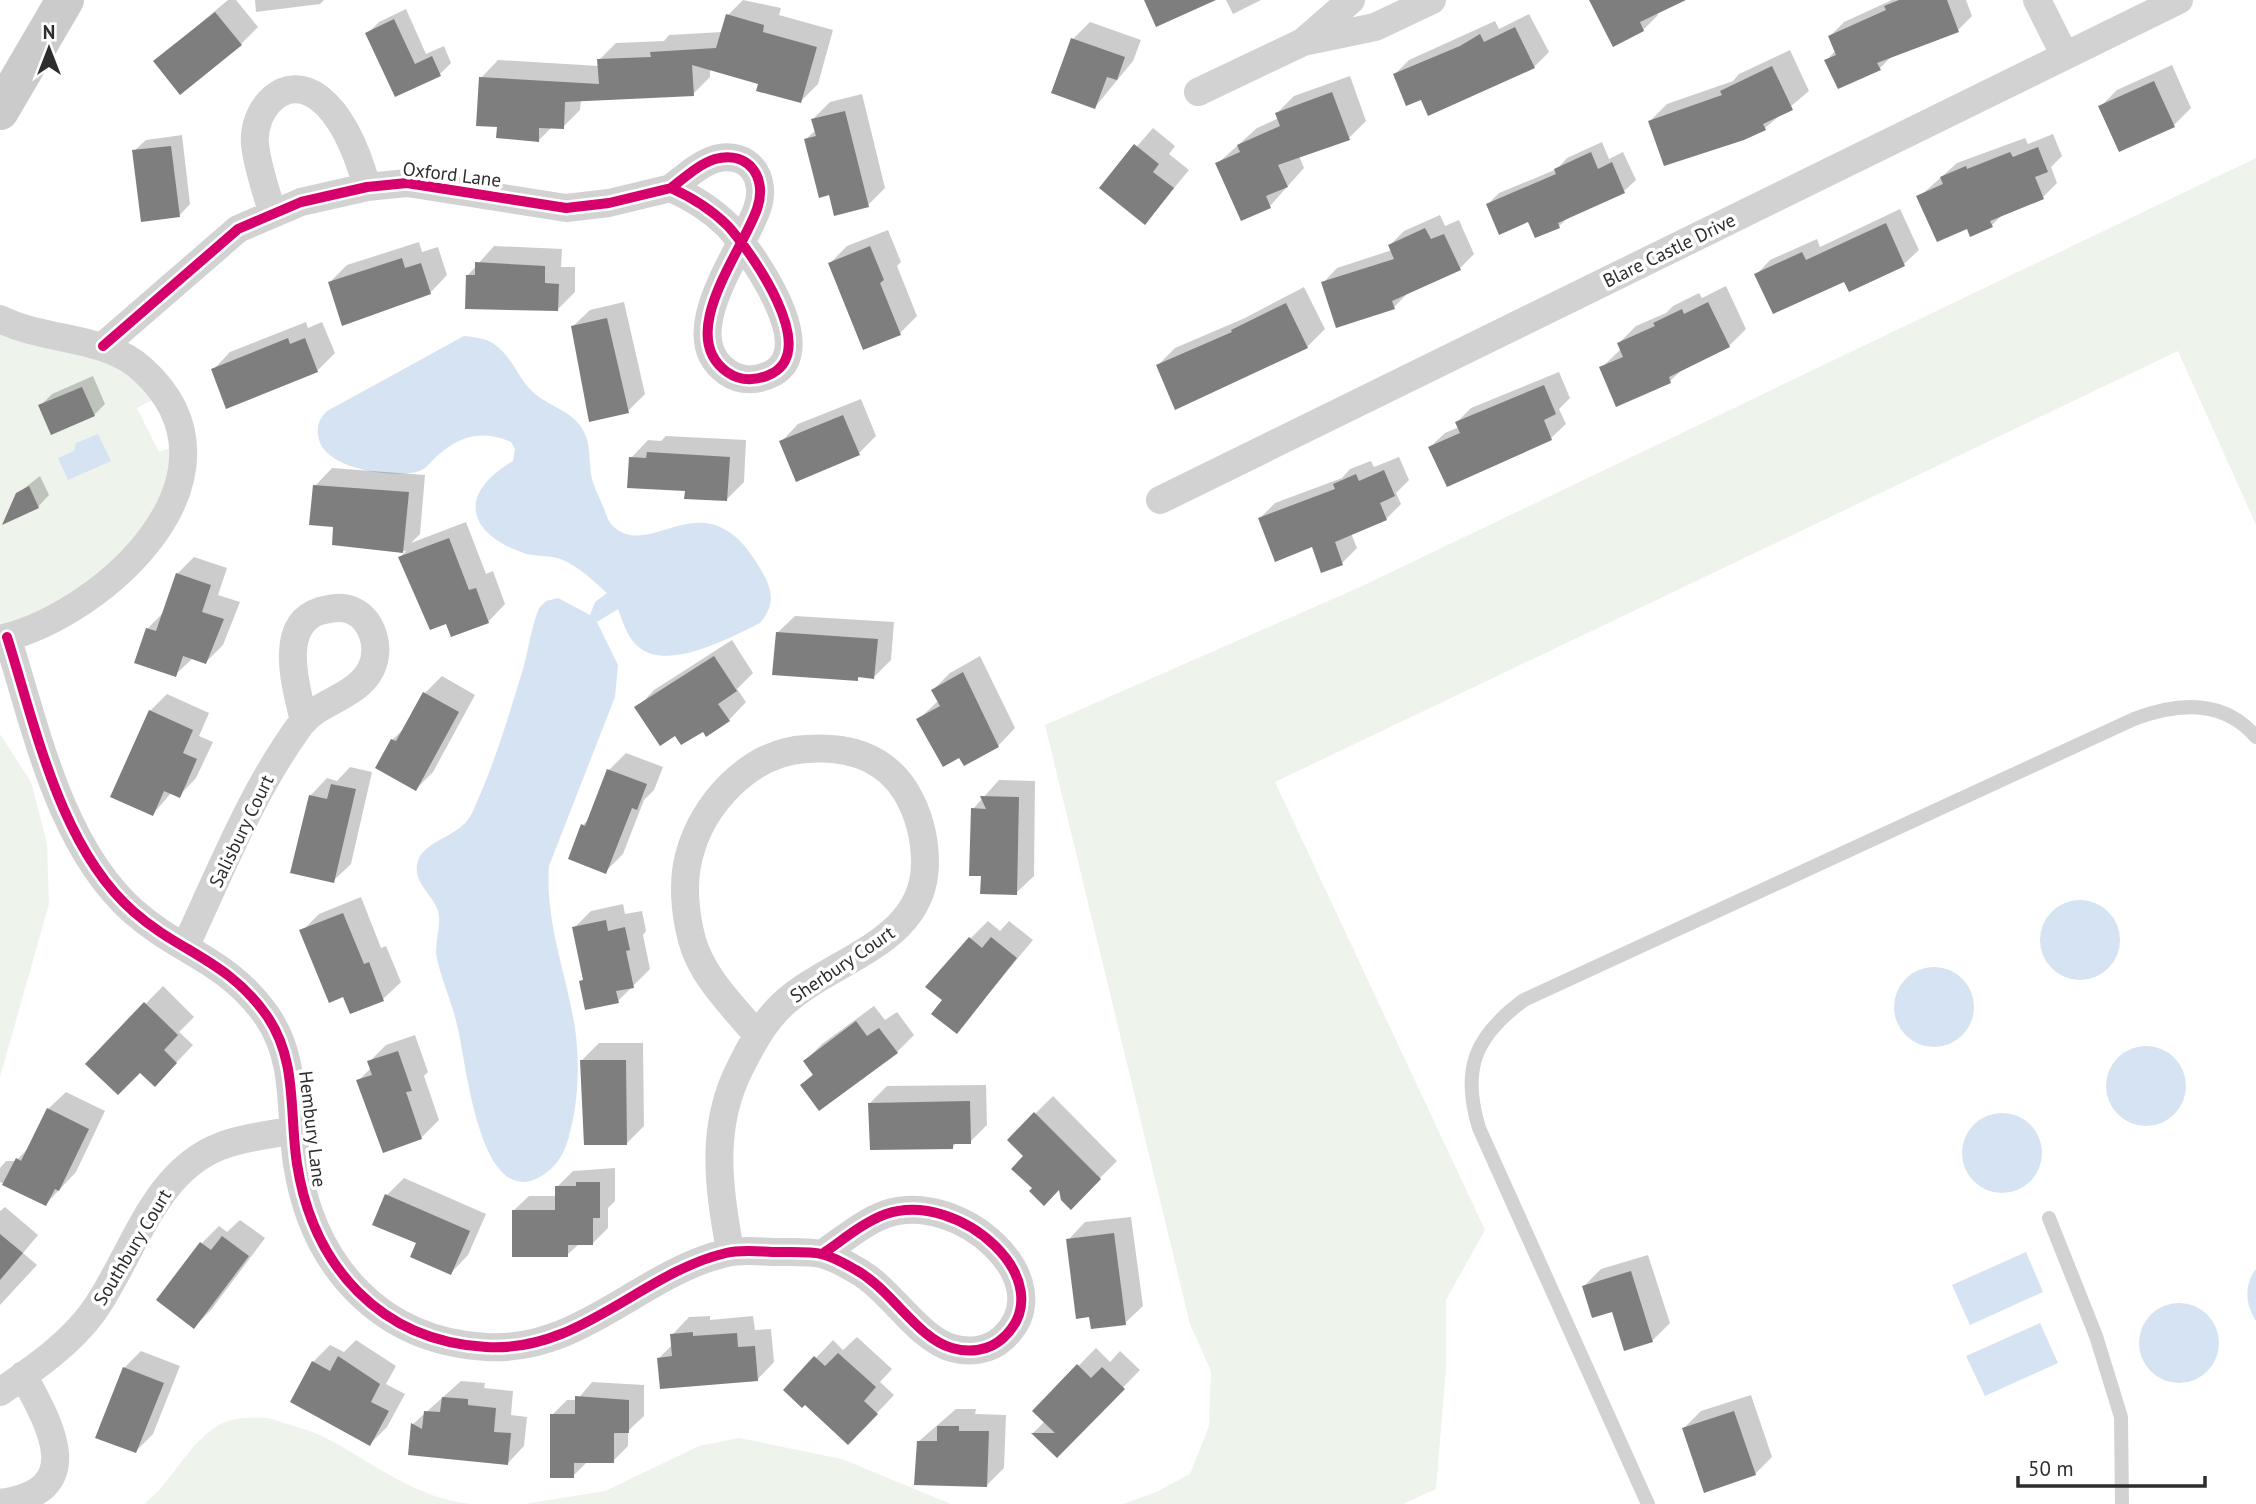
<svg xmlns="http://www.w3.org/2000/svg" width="2256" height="1504" font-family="'PT Sans',sans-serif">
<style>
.green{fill:#eef4eb}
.water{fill:#d6e3f2}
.shadow{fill:#0003}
.building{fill:#7e7e7e}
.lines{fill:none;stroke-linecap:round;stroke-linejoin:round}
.lane{stroke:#d2d2d2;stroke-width:14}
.street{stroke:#d2d2d2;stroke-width:28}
.secondary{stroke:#cbcbcb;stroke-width:38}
.cycleway-casing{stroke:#fff;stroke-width:15}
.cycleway{stroke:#d6006c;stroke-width:10}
.labels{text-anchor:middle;stroke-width:7;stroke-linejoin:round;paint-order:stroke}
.street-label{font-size:19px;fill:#2d2d2d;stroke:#fff}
</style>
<rect width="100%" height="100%" fill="#fff"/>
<path class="green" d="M2256,158V525L2178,351L1275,782L1485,1230L1446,1300V1368L1436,1489L1403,1504H1123L1156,1492L1190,1474L1209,1426L1211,1371L1190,1324L1045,725L1360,587Z
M0,334L93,357L131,374L152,400L137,408L159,452L174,447L172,466L151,521L126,551L65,601L0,626Z
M0,734L31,782L47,843L49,904L0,1077Z
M269,1418C289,1425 312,1430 330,1440C376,1465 418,1499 472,1504H144C174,1482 193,1431 231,1420C242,1417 257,1418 269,1418Z
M739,1438L842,1459L951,1504H524L605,1491L699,1446Z"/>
<path class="water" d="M464,336C474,337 485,338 494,344C513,357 518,379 534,393C550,407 575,412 584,432C592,448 588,463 592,479C595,490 600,498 604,509C607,516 608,522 614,527C654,563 709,467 766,579C774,596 772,609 760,623C732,637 669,671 640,648C628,640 623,622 618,609L597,622L618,665L615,697L549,866C545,920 565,970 574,1022C580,1056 579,1099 570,1132C566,1152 556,1169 538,1178C478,1208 466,1057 457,1025C452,1003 442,981 437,959C434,945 440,931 439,917C438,897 414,887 417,865C421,839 460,839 472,813C494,766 508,718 523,669C529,648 531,628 539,608L546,601L558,598L590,615L595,602L607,593C594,581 580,568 563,560C550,554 535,558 521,552C464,531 460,492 513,461L515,449L511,442C481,430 461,435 437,456C430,462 426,470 416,472C391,478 327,469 319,440C316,428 318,420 327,411Z
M98,434L111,461L68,480L58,458L74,451L76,443Z
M2040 940a40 40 0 1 1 80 0a40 40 0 1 1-80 0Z
M1894 1007a40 40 0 1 1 80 0a40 40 0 1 1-80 0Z
M2106 1086a40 40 0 1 1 80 0a40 40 0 1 1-80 0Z
M1962 1153a40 40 0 1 1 80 0a40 40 0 1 1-80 0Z
M2026,1252L2043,1292L1970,1325L1952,1285Z
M2256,1269V1321C2245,1304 2244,1285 2256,1269Z
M2139 1343a40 40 0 1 1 80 0a40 40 0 1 1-80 0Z
M2040,1323L2058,1363L1985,1396L1966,1356Z"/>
<path class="shadow" d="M228,0H236L258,27L241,44L155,61Z
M255,0H324L320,4L256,12Z
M743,0L781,8L779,15L833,30L818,84L801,101L760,83L710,68V77L693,94L581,100L580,110L563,127H552L538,141L499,125L481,78L498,60L599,66V60L616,43L664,41L669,35L722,32L728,15Z
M1226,0H1261L1233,14Z
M1591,0H1673L1657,12L1658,15L1643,30Z
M1892,0H1966L1972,16L1958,30L1893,55L1880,68L1827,60L1836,50L1830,36L1844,22Z
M406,9L426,54L444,46L451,63L440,74L396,94L368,33L379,22Z
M1529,14L1549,52L1534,67L1422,97L1395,74L1409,60L1495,21L1499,29Z
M1090,22L1141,40L1133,61L1095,107L1073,39Z
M1790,50L1809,91L1765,128L1650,121L1667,104L1733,81L1739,74Z
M2172,65L2191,108L2174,125L2120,150L2100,107L2117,90Z
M1350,76L1366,121L1349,138L1299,156L1304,168L1270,206L1217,164L1257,128L1279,118L1277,113L1294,96Z
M862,94L885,188L868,205L830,193L806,139L816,130L813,119L830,102Z
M1153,128L1175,146L1169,154L1189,170L1145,223L1101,188Z
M2053,134L2062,156L2051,167L2057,183L2043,197L2004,213L1992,225L1968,227L1919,197L1957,163L2025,138L2028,144Z
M182,135L190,204L179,216L134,151L146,140Z
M1602,142L1609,159L1623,152L1636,180L1624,191L1569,217L1559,226L1529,220L1488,204L1499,193L1557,169L1567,158Z
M1900,209L1919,250L1904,264L1845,279L1756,275L1770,260L1817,239L1820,247Z
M1440,215L1445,226L1459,220L1474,254L1460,268L1408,293L1394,307L1323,283L1337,268L1392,250L1390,245L1404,231Z
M888,230L901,262L897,266L917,316L900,333L830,263L847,246Z
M419,242L422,252L438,247L447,275L430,293L330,282L347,265Z
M494,246L562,249L561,267H575V292L558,309L468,275Z
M1726,286L1746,329L1729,346L1685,367L1670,381L1617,405L1601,368L1621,349L1619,343L1636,326L1666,313L1673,306L1699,293L1702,298Z
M1304,287L1325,329L1307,347L1176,407L1158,365L1175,348L1245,318Z
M624,302L645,394L628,411L572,327L590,310Z
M306,322L308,328L322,322L335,353L317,371L213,370L230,352Z
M1559,372L1570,398L1559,409L1566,424L1551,438L1448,485L1430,447L1445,433L1459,427L1457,422L1471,408Z
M93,376L105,404L94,415L40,406L52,394Z
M861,399L876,436L859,453L781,442L798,424Z
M666,436L746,440L744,482L727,499L687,489L631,458L648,440L661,441Z
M1399,457L1409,480L1396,493L1401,504L1386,519L1351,533L1357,548L1342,563L1260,518L1275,503L1342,478L1350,469L1371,461L1374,467Z
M332,468L425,475L420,534L411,543L466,522L486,574L493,571L505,604L488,622H447L400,557L406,551L334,543L335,526L315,486Z
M40,476L49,495L38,507L17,494Z
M194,557L227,568L218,595L240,602L223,645L206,662L193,658L175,675L147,629L164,612L177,574Z
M795,616L894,622L891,660L874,677L860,676L857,679L777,633Z
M732,640L753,673L737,689L746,702L729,720L676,733L637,708L654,690Z
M980,656L1015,728L998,746L960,755L918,720L939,700L933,690L950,673Z
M442,676L475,695L433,772L416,789L392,740L408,725L425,693Z
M167,694L209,713L199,736L213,742L196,778L179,796L172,792L153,814L150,711Z
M626,753L663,767L654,790L644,800L623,854L606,871L583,825L590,818L609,770Z
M350,767L372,772L351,864L333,881L310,796L327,778L337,781Z
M999,780L1035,781L1034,876L1016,893L983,875L973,809Z
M361,897L381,948L386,946L401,982L383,999L344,995L302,931L319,914Z
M623,904L625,914L642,911L646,931L643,935L650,969L618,1001L581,981L585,978L574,928L591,911Z
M988,921L1000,931L1009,921L1033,940L956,1032L970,939Z
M163,986L194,1017L179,1032L193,1045L155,1085L140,1071L87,1064Z
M874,1006L885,1020L897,1012L914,1035L897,1052L802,1085L814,1073L805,1061L822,1044Z
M415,1035L428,1072L424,1076L439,1120L421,1138L358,1081L371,1068L369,1062L386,1045Z
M599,1043H643L644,1126L627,1143L581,1061Z
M986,1085L987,1125L970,1142H957L953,1147L870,1103L887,1086Z
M66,1092L105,1111L76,1172L46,1204L0,1182V1168L6,1161H16L31,1145L48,1109Z
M1053,1096L1117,1161L1071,1207L1061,1187L1009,1140Z
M615,1168V1201L608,1208V1228L592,1244H579L567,1255L513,1211L529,1196H557V1187L573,1171Z
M404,1178L486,1214L468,1255L451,1273L418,1242L387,1195Z
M5,1207L38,1235L23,1253L37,1265L0,1305V1211Z
M1131,1217L1143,1306L1125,1323L1068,1240L1085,1222Z
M240,1220L265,1238L211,1310L194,1327L202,1243L219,1226L227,1232Z
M1648,1255L1670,1323L1652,1341L1584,1286L1601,1269Z
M710,1316V1320L753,1316L755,1330L771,1329L774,1362L757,1380L659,1358L673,1344L672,1335L689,1317Z
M857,1337L892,1369L880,1382L894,1395L865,1426L816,1358L833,1340L843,1350Z
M356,1340L396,1366L386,1384L405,1394L387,1427L370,1444L313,1362L330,1345L344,1352Z
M1096,1348L1110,1362L1120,1351L1140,1370L1057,1455L1033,1433L1045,1421L1034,1411Z
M141,1351L180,1366L153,1434L136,1451L124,1368Z
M461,1381L485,1383L484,1388L513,1391L511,1415L527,1417L524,1446L507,1464L410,1454L413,1424Z
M592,1382L644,1385V1416L628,1431V1446L613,1461H588L573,1476L552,1415L567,1400H577Z
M1751,1395L1772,1457L1755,1474L1684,1428L1701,1411Z
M956,1409H976L975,1414L1006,1415L1004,1468L987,1485L919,1441Z"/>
<path class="building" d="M1144,0H1216L1156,27Z
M1589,0H1686L1640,22L1644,31L1613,47Z
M1899,0H1947L1959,32L1877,63L1881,70L1838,89L1824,60L1836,55L1828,36L1886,10L1884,6Z
M215,12L242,45L180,95L153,61Z
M726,14L764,25L763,32L817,47L801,103L756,91L758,84L692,65L694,96L565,102L564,129L539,128V142L496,138L497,127L476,126L479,77L599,84L597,59L651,57L650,52L716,48Z
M394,19L415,64L432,56L441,76L395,97L365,33Z
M1515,27L1535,68L1428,116L1421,100L1406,106L1393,74L1460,46L1480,34L1484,42Z
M1071,38L1125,57L1117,80L1107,77L1095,109L1051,93Z
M1772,66L1793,110L1763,124L1766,130L1744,140L1664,166L1648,121L1722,95L1720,91Z
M2154,81L2175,127L2119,152L2098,106Z
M1332,92L1350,140L1278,165L1288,187L1266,196L1271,208L1241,221L1215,163L1240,152L1237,145L1280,126L1275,113Z
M845,111L869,207L834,216L829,195L819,198L804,139L816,136L811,119Z
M1134,144L1159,164L1153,172L1174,188L1145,225L1099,188Z
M171,146L180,217L141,222L132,150Z
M2038,147L2048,172L2035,177L2044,199L1990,221L1993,227L1970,237L1967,229L1937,242L1916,196L1943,184L1940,177L1966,166L1967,169L2010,152L2013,157Z
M1591,152L1598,169L1612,162L1625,193L1558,223L1560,228L1535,238L1528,222L1499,235L1486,204L1556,174L1554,169Z
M1886,223L1905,266L1849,292L1844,282L1773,314L1754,274L1802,252L1806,260Z
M1425,228L1431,239L1444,234L1461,270L1392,301L1395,309L1336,328L1321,282L1394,259L1388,245Z
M870,246L884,280L880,283L901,335L863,350L828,263Z
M402,258L405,268L421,263L431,294L342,326L328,282Z
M475,262L545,266V283L559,284L558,311L465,309L466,275H475Z
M1708,302L1730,347L1669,377L1671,383L1616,407L1599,367L1623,357L1617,343L1655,326L1653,323L1682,309L1684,314Z
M1286,303L1308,348L1175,410L1156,365L1232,332L1231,330Z
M607,318L629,413L589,422L571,326Z
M288,338L290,344L305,338L318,372L226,409L211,369Z
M1544,385L1556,414L1544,420L1552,440L1447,487L1428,447L1460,433L1455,422Z
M82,387L95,416L51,435L38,405Z
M843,415L860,455L796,482L779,441Z
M647,452L730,457L727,501L684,499L685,491L627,488L629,457L646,458Z
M1384,470L1395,496L1380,503L1387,520L1335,542L1343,565L1321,573L1312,547L1275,562L1258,518L1335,489L1333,484L1356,474L1359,481Z
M313,485L409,492L403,553L332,545L333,527L309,525Z
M29,486L39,508L2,525L16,493Z
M449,538L469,590L476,588L489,623L451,637L446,624L430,630L398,557Z
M176,573L211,585L202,612L224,619L206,664L183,656L176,677L134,663L146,628L156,631Z
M776,632L878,639L874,679L858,677V681L772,675Z
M714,656L737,691L718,704L730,721L706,737L703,732L681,745L675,736L660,746L634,707Z
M963,672L999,747L964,766L959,758L943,767L916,719L940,706L931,690Z
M423,692L459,712L416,791L375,768L391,739L396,741Z
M149,710L193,730L183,753L197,759L180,798L164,791L153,816L110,797Z
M607,769L647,784L637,810L632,808L606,874L568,859L581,824L585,826Z
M331,784L356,789L334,883L290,873L309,795L327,799Z
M980,796L1019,797L1017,895L980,894L981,876H969L971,808L986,809Z
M343,913L364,964L369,962L384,1001L350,1014L343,997L329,1003L299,930Z
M606,920L608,931L625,927L630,950L626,951L634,988L616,991L619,1003L585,1010L579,981L583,980L572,927Z
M969,937L982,948L991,937L1017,958L957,1034L931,1014L942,1000L925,987Z
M144,1002L178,1035L164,1050L177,1063L155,1087L140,1073L118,1095L85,1064Z
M856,1021L867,1036L879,1028L898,1053L819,1111L800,1085L813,1075L803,1061Z
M398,1051L412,1091L406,1092L422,1139L383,1153L356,1080L372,1075L367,1061Z
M580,1060H626L627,1145H584Z
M970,1101L971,1144H953V1149L870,1150L868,1103Z
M47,1108L89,1129L59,1191L55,1189L46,1206L2,1185L16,1158L21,1161Z
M1034,1112L1101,1179L1071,1210L1061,1200L1059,1190L1044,1206L1029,1191L1032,1188L1011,1169L1023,1156L1007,1140Z
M576,1182H600V1218H593V1245H568V1257H512V1210H555V1186H576Z
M385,1194L470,1231L451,1275L410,1257L416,1243L372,1225Z
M1114,1233L1126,1325L1091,1329L1089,1317L1076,1319L1066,1239Z
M0,1234L23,1253L0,1280Z
M222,1236L249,1256L194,1329L156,1300L200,1242L211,1250Z
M1631,1271L1653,1342L1624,1351L1612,1312L1592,1318L1582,1286Z
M693,1332V1336L737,1333L738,1347L755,1346L758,1381L660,1389L657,1358L672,1356L670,1334Z
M838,1353L876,1387L864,1401L878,1414L848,1445L805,1405L802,1408L783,1390L814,1356L825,1366Z
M338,1356L380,1384L371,1402L389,1411L370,1446L290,1402L312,1361L330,1371Z
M1077,1364L1091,1378L1102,1367L1125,1389L1057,1458L1031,1433H1055L1032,1411Z
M123,1367L164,1383L136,1453L95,1438Z
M575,1396L629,1400V1433H614V1463H574V1478H550V1414H575Z
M442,1397L468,1399V1405L496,1408L494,1432L511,1433L508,1465L408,1455L411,1423L422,1429L424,1411L440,1412Z
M1734,1411L1756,1475L1704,1493L1682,1428Z
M937,1426H959V1431H989L987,1487L914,1485L917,1441H937Z"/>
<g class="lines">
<path class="lane" d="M2049,1218L2096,1336L2121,1417L2122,1504
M1648,1504L1479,1128C1461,1069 1475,1036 1524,1000L2134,719C2176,703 2223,698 2256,737"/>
<path class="street" d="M2037,0L2065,56
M1303,42L1375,27L1432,0
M1198,92L1303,42L1351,0
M272,212C266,190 257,166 255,144C252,109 285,72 319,98C344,117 359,158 367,187
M0,319C45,342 106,335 143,370C256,474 106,614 0,639
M103,346L238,229L301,202L367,187L407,183L566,208L609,203L671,188C691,197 712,210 728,226C751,252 819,347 773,373C758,381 741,382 727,372C675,335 742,252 757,209C768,178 749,150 715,159C699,164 684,178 671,188
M1160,500L2179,0
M7,637C36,728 60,847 134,912C179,952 228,960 267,1016C298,1061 289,1113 297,1164C313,1266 380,1341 486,1347C580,1353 641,1273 726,1253C742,1249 762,1252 779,1252C818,1252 822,1250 856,1270C891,1289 917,1338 952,1348C969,1353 989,1351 1003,1338C1064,1282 959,1189 886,1214C864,1222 844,1239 825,1252
M186,945C221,870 252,791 301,724C319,701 357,697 371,669C381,648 373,619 351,610C341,606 331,608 320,611C276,625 297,690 304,721
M730,1251C719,1187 709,1127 741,1066C752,1044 764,1022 782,1005C830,959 925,944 925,863C925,838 919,814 906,792C884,756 847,746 806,749C750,752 702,804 689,856C682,882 685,914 692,940C702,977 733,1006 757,1035
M0,1392C33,1369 69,1345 93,1312C132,1258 152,1172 221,1146C243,1137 270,1135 294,1130
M0,1503C89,1491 50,1425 23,1375"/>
<path class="secondary" d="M0,111L65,0"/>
<defs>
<path id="cycleway" d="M103,346L238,229L301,202L367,187L407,183L566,208L609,203L671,188C691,197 712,210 728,226C751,252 819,347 773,373C758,381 741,382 727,372C675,335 742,252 757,209C768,178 749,150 715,159C699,164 684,178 671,188
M7,637C36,728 60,847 134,912C179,952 228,960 267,1016C298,1061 289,1113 297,1164C313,1266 380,1341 486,1347C580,1353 641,1273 726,1253C742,1249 762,1252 779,1252C818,1252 822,1250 856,1270C891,1289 917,1338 952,1348C969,1353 989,1351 1003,1338C1064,1282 959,1189 886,1214C864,1222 844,1239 825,1252"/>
</defs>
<use href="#cycleway" class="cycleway-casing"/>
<use href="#cycleway" class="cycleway"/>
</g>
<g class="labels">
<g class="street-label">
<text transform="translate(452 174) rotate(7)" y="7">Oxford Lane</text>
<text transform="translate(1669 250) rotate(-26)" y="7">Blare Castle Drive</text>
<text transform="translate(241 831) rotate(-64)" y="7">Salisbury Court</text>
<text transform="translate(842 964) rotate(-34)" y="7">Sherbury Court</text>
<text transform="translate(313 1129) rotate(83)" y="7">Hembury Lane</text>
<text transform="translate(132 1247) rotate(-59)" y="7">Southbury Court</text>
</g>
</g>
<g transform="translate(49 49)" stroke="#ffffff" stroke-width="5" paint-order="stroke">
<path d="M0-5L12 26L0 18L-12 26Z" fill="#2d2d2d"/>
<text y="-10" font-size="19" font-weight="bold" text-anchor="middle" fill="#2d2d2d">N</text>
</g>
<path d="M2018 1476v10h187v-10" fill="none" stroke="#2d2d2d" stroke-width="3.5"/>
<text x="2028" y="1476" font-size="21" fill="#2d2d2d" stroke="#ffffff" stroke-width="5" paint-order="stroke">50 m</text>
</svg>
